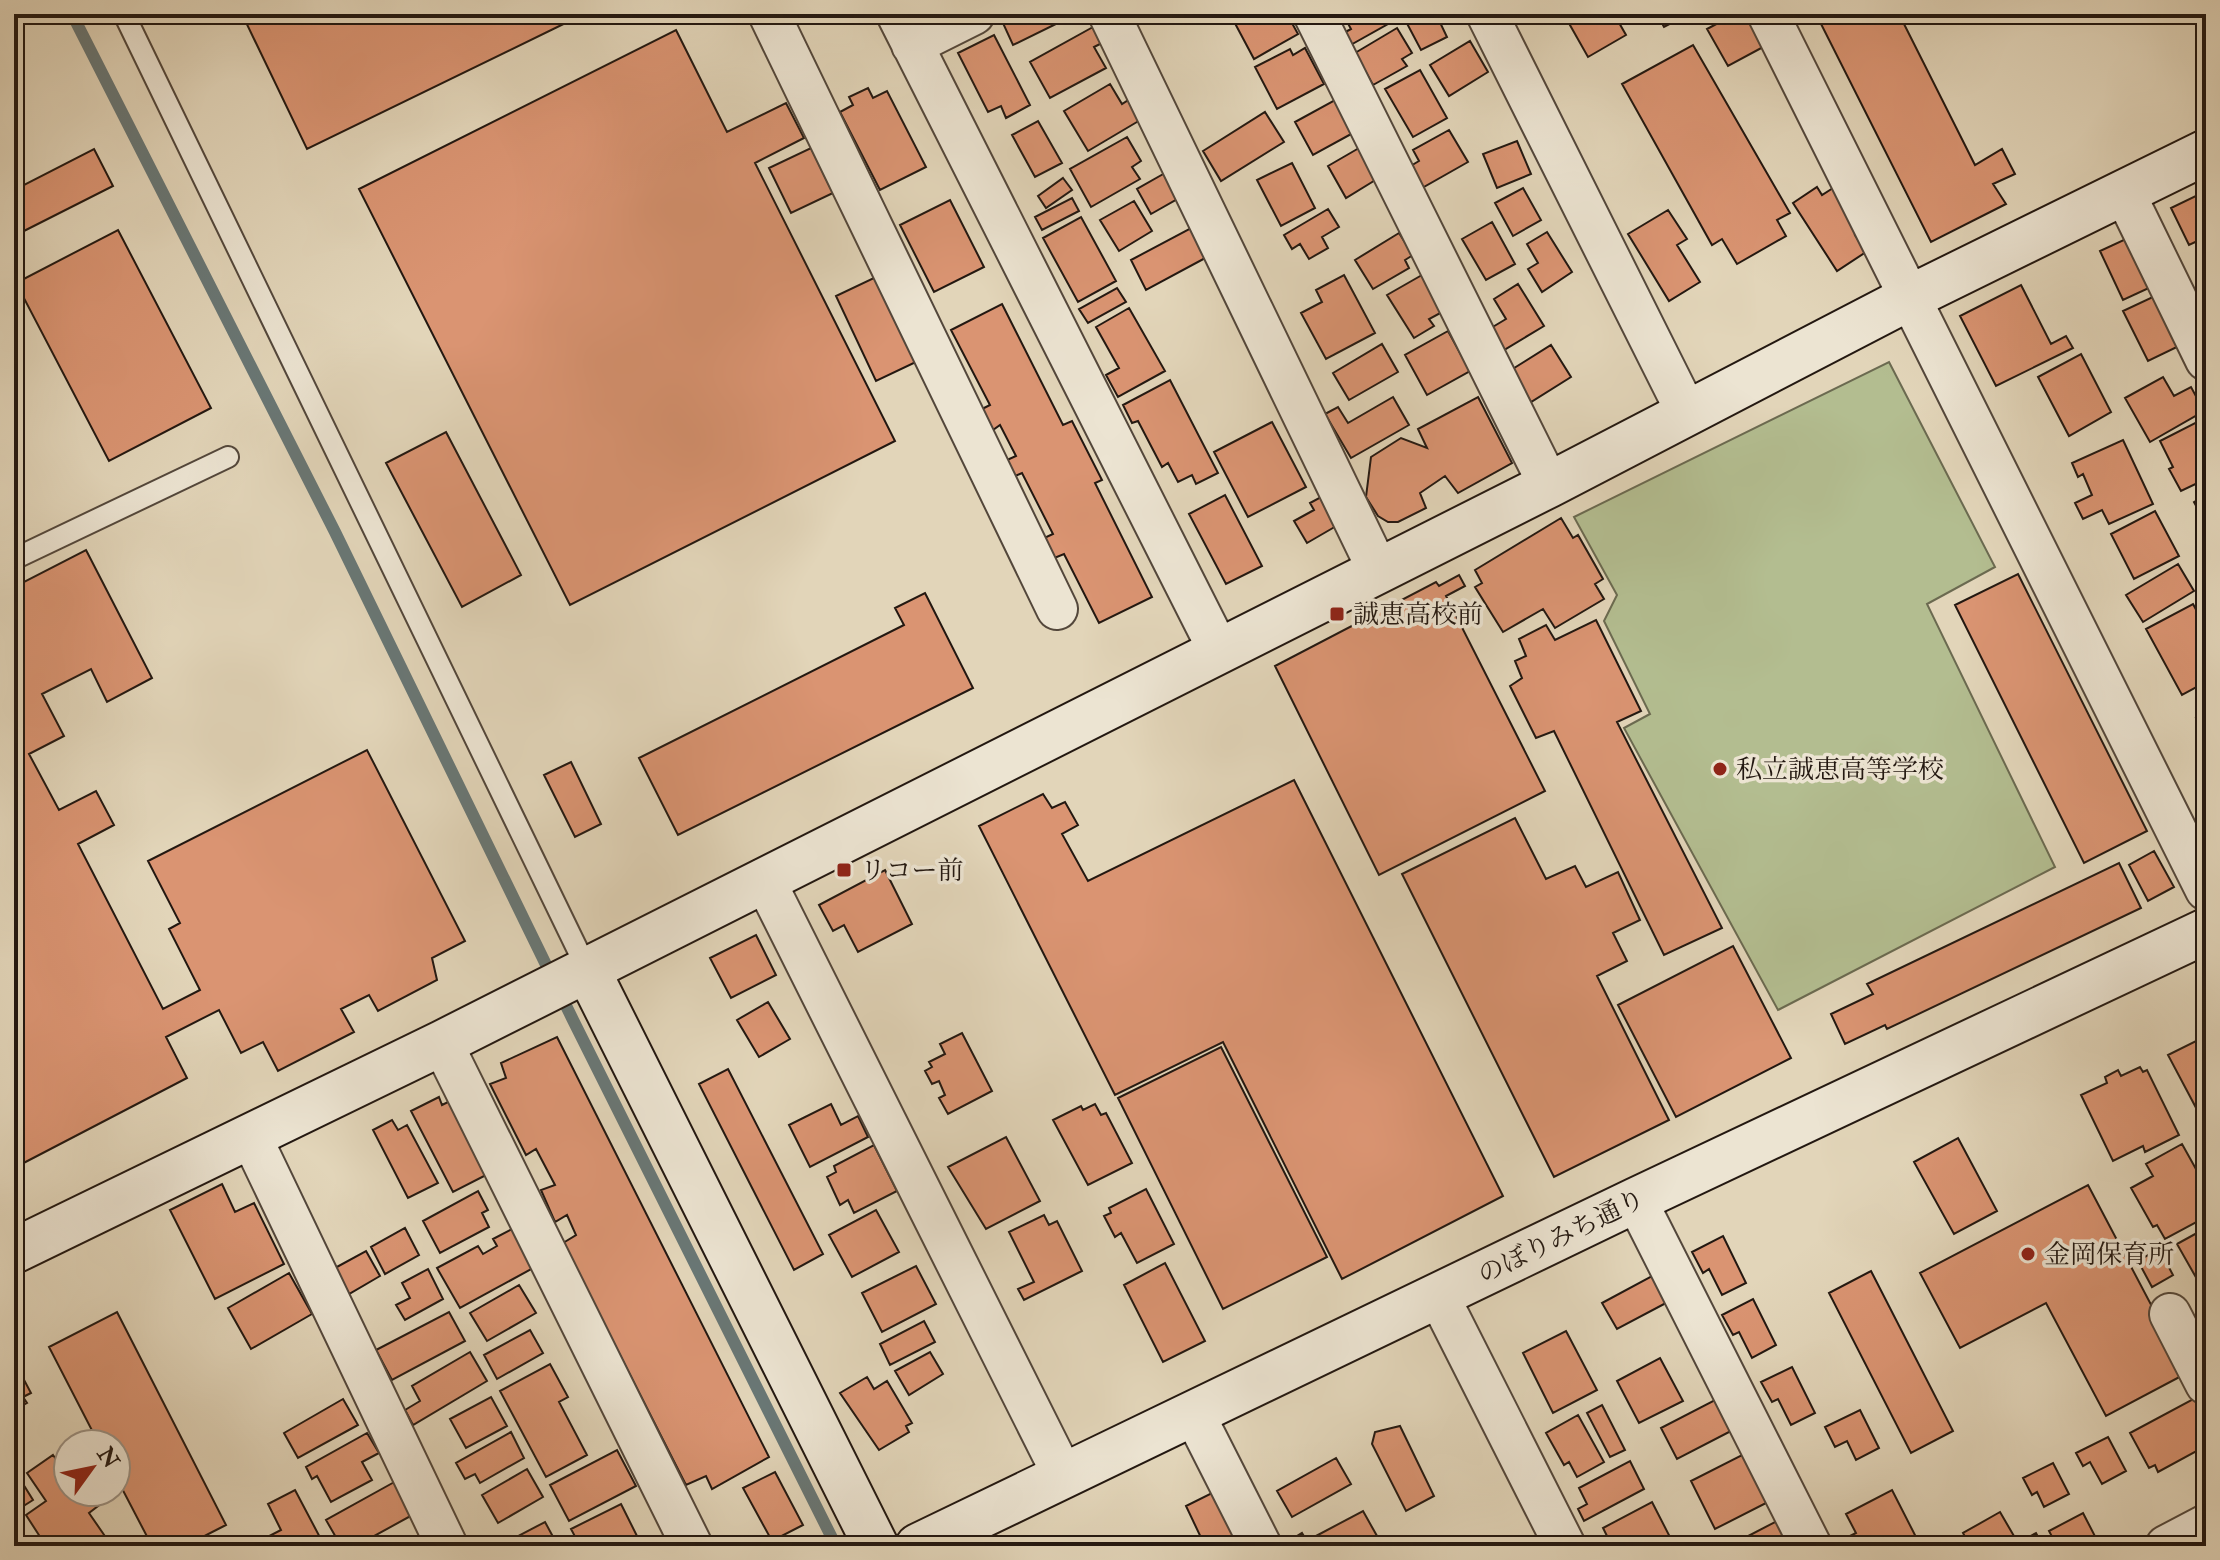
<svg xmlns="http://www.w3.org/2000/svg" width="2220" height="1560" font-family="'IM FELL Double Pica','Noto Serif JP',serif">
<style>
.garden{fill:#b3bd90;stroke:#6b6a50;stroke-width:2}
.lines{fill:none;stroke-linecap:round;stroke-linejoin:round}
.stream{stroke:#697775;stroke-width:12}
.building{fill:#da9472;stroke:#231811;stroke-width:2}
.lane-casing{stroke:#53473b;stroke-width:24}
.street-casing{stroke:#53473b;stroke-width:44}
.secondary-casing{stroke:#231811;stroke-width:48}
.lane{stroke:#ece4d2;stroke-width:20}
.street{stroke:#ece4d2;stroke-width:40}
.secondary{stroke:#ece4d2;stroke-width:44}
.poi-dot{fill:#8f2418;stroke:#ece4d2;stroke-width:3}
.labels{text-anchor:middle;stroke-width:7;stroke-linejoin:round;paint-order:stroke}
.poi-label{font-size:26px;fill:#231811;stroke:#ece4d2;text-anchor:start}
.street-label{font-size:26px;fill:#231811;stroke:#ece4d2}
</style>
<rect width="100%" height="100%" fill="#e2d5b9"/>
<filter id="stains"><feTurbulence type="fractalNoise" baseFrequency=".0025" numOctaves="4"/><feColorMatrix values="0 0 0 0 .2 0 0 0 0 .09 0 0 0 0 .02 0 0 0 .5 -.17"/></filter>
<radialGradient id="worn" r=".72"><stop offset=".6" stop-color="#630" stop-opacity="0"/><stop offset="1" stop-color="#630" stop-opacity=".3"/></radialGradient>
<path class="garden" d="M1889,362L1995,567L1927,604L2055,867L1778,1010L1624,728L1650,714L1604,621L1617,595L1574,517Z"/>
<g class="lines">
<path class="stream" d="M72,14L335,532L572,1018L836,1546"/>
</g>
<path class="building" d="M242,14H584L307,149Z
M1015,14H1056L1060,22L1013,45L1002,21Z
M1230,14H1287L1298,34L1254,59Z
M1343,14H1392L1395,20L1347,47L1340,35L1351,29Z
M1402,14H1436L1447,37L1421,50Z
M1573,14H1614L1626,35L1588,57L1566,18Z
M1657,14H1689L1664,27Z
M1735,14H1747L1765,46L1728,66L1707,29Z
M1816,14H1899L1975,165L2002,149L2015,174L1993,184L2006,204L1931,242Z
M1093,27L1102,43L1094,47L1106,68L1050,98L1030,62Z
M1397,28L1412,53L1402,59L1407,66L1373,85L1355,53Z
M676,30L727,132L786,103L804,138L755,163L895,441L570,605L359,189Z
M994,35L1030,105L1006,118L1001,106L988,112L958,53Z
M1470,41L1488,72L1449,96L1430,65Z
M1693,45L1790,213L1777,220L1786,236L1737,264L1722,239L1712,245L1622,84Z
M1305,48L1324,84L1277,109L1255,67L1290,49L1293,55Z
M1420,70L1447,118L1413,137L1385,89Z
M1110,84L1122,104L1130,99L1142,119L1088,151L1064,111Z
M868,88L873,98L887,91L926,167L880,190L840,112L853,105L849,97Z
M1335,100L1353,133L1313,155L1295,122Z
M1265,112L1284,142L1221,181L1203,151Z
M1038,121L1062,163L1035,177L1012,135Z
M1449,130L1468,162L1422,188L1404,170L1419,161L1413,150Z
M1127,137L1141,161L1132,167L1140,179L1091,207L1070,169Z
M1517,141L1531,174L1497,188L1483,154Z
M811,148L833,193L791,213L769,168Z
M1359,148L1377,179L1346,198L1328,166Z
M94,149L113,186L14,236V190Z
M1292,163L1315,208L1281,226L1257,180Z
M1165,173L1179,198L1151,214L1137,189Z
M1063,178L1072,190L1046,208L1038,196Z
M1817,187L1822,195L1833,188L1861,231L1855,235L1866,252L1837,271L1793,203Z
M1523,188L1541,220L1513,236L1495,203Z
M2206,191V237L2189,245L2171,208Z
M1072,198L1079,211L1042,230L1035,217Z
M950,200L984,267L934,292L900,225Z
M1134,201L1152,231L1119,251L1100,220Z
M1328,209L1339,227L1322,237L1328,248L1309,259L1300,244L1292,249L1284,235Z
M1668,210L1687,239L1677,245L1700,282L1669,301L1628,234Z
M1081,217L1116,281L1078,302L1043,238Z
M1492,222L1515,264L1486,280L1462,239Z
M1193,227L1209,256L1146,290L1131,260Z
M118,230L211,408L109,461L16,283Z
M1547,232L1572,272L1542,292L1528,269L1538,263L1527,244Z
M1399,233L1413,255L1405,260L1409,268L1373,289L1355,260Z
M2128,238L2151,287L2123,300L2100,251Z
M1344,275L1375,333L1326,359L1301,313L1322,302L1316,290Z
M1422,275L1444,311L1429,319L1434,326L1414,338L1387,295Z
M878,276L918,361L876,381L836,296Z
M1518,284L1544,326L1504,350L1491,328L1506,319L1494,299Z
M2021,285L2051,344L2066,336L2073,348L1996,386L1960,316Z
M1117,288L1126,302L1088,323L1079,309Z
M2157,295L2181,345L2148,361L2123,311Z
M1002,304L1063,425L1072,421L1102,480L1095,483L1152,597L1099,623L1064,554L1052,559L1042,539L1053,534L1022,473L1015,476L1007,460L1016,456L1000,425L993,430L982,409L990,405L951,330Z
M1129,308L1165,371L1118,397L1106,375L1119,368L1096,327Z
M1448,331L1470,371L1427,395L1405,355Z
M1382,344L1398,372L1349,400L1333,373Z
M1551,345L1571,377L1531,402L1511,370Z
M2081,354L2111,412L2069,436L2038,377Z
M2163,377L2174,396L2191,387L2204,411L2150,442L2125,398Z
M1170,380L1218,473L1196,484L1192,475L1178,482L1168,463L1162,467L1138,421L1132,423L1123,405Z
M1393,397L1409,425L1351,458L1325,414L1338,407L1348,423Z
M1478,397L1512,463L1458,493L1445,476L1420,493L1426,508L1398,522H1388L1378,516L1366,497L1371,457L1401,438L1427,448L1418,429Z
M2201,420L2206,430V479L2181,491L2169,469L2173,467L2160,441Z
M1272,422L1306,487L1248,517L1214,452Z
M446,432L521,575L462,607L386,463Z
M2123,440L2153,504L2109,524L2102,510L2083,519L2075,503L2092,495L2083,474L2078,477L2072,463Z
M1225,495L1262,566L1226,584L1189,514Z
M2206,495V524L2194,502Z
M1321,497L1338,525L1307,543L1294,521L1314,510L1310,503Z
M2155,511L2179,556L2134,579L2111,534Z
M1561,518L1573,538L1578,535L1603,579L1595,584L1604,599L1555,628L1543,609L1503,632L1475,587L1482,583L1475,570Z
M86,550L152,678L107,702L91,669L42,694L64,736L29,754L59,810L96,791L114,825L78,844L163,1009L200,990L169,929L180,923L148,861L367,750L465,941L432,958L437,980L378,1011L369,995L341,1009L354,1032L278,1071L263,1042L241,1053L219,1010L166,1037L187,1078L14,1168V587Z
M2178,564L2194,591L2143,622L2126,595Z
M2018,574L2147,831L2084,863L1955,605Z
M1459,575L1465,586L1446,596L1545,791L1379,875L1275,666L1436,582L1439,586Z
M925,593L973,688L678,835L639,758L904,625L895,608Z
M2193,604L2206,628V682L2182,695L2146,629Z
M1596,620L1641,711L1617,722L1722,928L1664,955L1554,731L1536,738L1510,686L1522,678L1515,661L1526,656L1519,639L1546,625L1555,640Z
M2206,713V737L2196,718Z
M571,762L601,824L575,837L544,775Z
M1294,780L1503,1196L1342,1279L1223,1042L1115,1095L979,826L1043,794L1052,808L1065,802L1078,825L1062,834L1088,881Z
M1515,818L1546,879L1575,866L1586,887L1618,872L1640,920L1613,933L1627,961L1597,976L1669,1120L1554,1177L1402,874Z
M2154,851L2174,887L2148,901L2129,865Z
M2119,863L2141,908L1887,1029L1885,1025L1845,1044L1831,1014L1873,994L1867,984Z
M885,870L912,924L858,952L844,925L833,931L819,905Z
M756,935L776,975L731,998L710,958Z
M1733,946L1791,1058L1676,1117L1618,1005Z
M768,1002L790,1039L759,1057L737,1020Z
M962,1033L992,1091L948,1114L939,1098L945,1095L939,1081L932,1084L925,1071L932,1067L929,1062L945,1054L940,1044Z
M2206,1036V1119L2203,1121L2168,1055Z
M557,1037L769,1457L712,1489L706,1476L686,1485L563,1243L576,1235L567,1215L555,1222L541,1190L555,1185L536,1149L526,1155L490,1084L506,1078L501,1063Z
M1221,1047L1327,1257L1223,1309L1118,1098Z
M2140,1067L2143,1072L2147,1070L2179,1135L2145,1152L2143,1146L2113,1161L2081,1095L2107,1083L2105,1077L2118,1070L2121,1076Z
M728,1069L823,1254L794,1270L699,1084Z
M439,1097L442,1105L452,1100L490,1173L453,1192L411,1111Z
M831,1104L841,1125L858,1116L868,1137L810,1167L789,1125Z
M1095,1104L1101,1115L1106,1113L1132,1163L1088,1185L1053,1120L1081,1106L1083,1110Z
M392,1120L398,1130L407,1125L438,1183L408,1198L373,1130Z
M1006,1137L1040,1201L986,1229L948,1167Z
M1958,1138L1997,1211L1954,1234L1914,1162Z
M2182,1144L2206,1187V1217L2165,1239L2157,1225L2153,1227L2131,1188L2153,1176L2146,1164Z
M874,1145L897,1191L854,1213L848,1200L840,1205L827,1177L836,1172L834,1166Z
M222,1184L235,1212L254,1203L284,1264L215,1299L170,1210Z
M2088,1185L2187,1373L2106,1416L2046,1303L1960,1348L1920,1273Z
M1146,1189L1174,1244L1137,1263L1121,1233L1115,1237L1104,1216L1111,1213L1109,1208Z
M478,1191L488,1210L482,1213L489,1227L440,1253L423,1221Z
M876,1210L899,1252L852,1277L829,1235Z
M1044,1215L1049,1225L1057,1221L1082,1271L1024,1300L1018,1289L1034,1282L1009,1232Z
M405,1228L419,1255L385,1274L371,1247Z
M514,1228L535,1267L460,1308L437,1268L478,1246L483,1254L497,1246L493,1239Z
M2206,1228V1286L2202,1288L2177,1244Z
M1723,1236L1746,1283L1722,1295L1709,1269L1703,1273L1692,1252Z
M2159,1249L2173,1275L2152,1287L2138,1261Z
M366,1251L380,1276L349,1294L335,1268Z
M1165,1263L1205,1341L1163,1362L1124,1285Z
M916,1266L936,1304L882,1332L862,1293Z
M428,1269L443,1299L405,1320L396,1305L410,1298L402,1283Z
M1871,1271L1953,1431L1911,1453L1829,1293Z
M289,1273L312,1314L251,1349L228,1308Z
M1652,1276L1666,1303L1617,1329L1602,1303Z
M519,1285L536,1313L487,1341L470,1313Z
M1753,1299L1776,1345L1752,1358L1739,1332L1733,1335L1722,1315Z
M117,1312L226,1525L185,1546H152L116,1477V1444H99L49,1347Z
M449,1312L465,1341L392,1380L376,1350Z
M924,1321L935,1342L890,1365L880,1344Z
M530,1330L543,1353L497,1379L484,1355Z
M1566,1331L1597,1390L1553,1413L1523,1353Z
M470,1352L487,1381L413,1425L405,1410L420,1401L412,1386Z
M930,1352L943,1374L909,1395L895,1371Z
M1660,1358L1683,1401L1639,1423L1617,1381Z
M14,1361L31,1393L23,1397L27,1403L14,1410Z
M550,1364L568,1397L559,1402L587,1455L546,1477L500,1391Z
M1792,1367L1815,1413L1791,1425L1778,1399L1772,1402L1761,1382Z
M867,1377L874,1389L887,1381L912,1423L906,1426L909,1432L879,1450L840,1393Z
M491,1397L507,1426L466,1448L450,1419Z
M2197,1397L2206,1414V1446L2158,1472L2155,1465L2149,1468L2130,1433Z
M343,1399L358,1425L298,1458L284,1433Z
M1715,1400L1731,1431L1677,1459L1661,1428Z
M1602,1405L1625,1450L1610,1457L1587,1413Z
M1860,1410L1879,1448L1856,1460L1847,1441L1835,1447L1825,1427Z
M1578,1415L1604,1462L1577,1477L1569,1462L1564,1465L1546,1433Z
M1400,1426L1434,1496L1406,1511L1372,1444L1375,1432Z
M511,1432L524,1458L480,1483L475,1474L465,1479L456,1463Z
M367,1433L379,1453L362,1462L372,1480L331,1502L317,1476L312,1479L306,1467Z
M2108,1437L2126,1471L2102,1484L2090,1462L2083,1466L2076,1453Z
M617,1450L636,1486L569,1521L550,1485Z
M1746,1453L1770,1501L1715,1529L1691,1481Z
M53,1455L68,1476V1492H94L102,1503L89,1513L109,1542L104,1546H46L26,1515L46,1501L27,1473Z
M1336,1458L1351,1484L1292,1517L1277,1491Z
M1630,1461L1644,1489L1584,1521L1578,1509L1587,1504L1579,1488Z
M2053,1463L2069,1494L2044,1507L2037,1492L2032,1495L2023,1478Z
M527,1469L543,1497L498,1523L482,1495Z
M15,1471L33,1500L14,1512V1472Z
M775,1472L803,1525L772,1541L743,1488Z
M398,1480L416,1513L356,1546H341L326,1520Z
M1222,1488L1250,1546H1205L1186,1506Z
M295,1490L324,1545L250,1546L281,1530L268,1504Z
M1892,1490L1917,1539L1902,1546H1850L1846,1538L1856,1533L1846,1514Z
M1652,1502L1672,1541L1662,1546H1612L1603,1528Z
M621,1504L639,1540L627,1546H580L571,1529Z
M1363,1511L1377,1536L1360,1546H1322L1316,1536Z
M2000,1512L2018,1543L2036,1533L2043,1546H1970L1963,1533Z
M2083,1513L2100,1546H2057L2049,1531Z
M1777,1521L1791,1546H1729Z
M545,1522L558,1546H499Z
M1302,1533L1310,1546H1281Z
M405,1537L409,1546H386Z"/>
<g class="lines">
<defs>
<path id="lane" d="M124,14L587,969
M14,559L228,457"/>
<path id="street" d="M769,14L1057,609
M897,14L1218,649
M1109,14L1378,570
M1314,14L1549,485
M1487,14L1687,413
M1768,14L2206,890
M912,45L974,14
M2124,192L2206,360
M764,879L1064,1477
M442,1043L692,1546
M251,1137L447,1546
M1636,1200L1811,1546
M1438,1295L1565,1546
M2170,1314L2206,1384
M1193,1412L1261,1546
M2166,1546L2206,1525"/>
<path id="secondary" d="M587,969L876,1546
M14,1251L442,1043L1549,485L1909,298L2206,152
M918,1546L1636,1200L2206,931"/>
</defs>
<use href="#lane" class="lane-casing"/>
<use href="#street" class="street-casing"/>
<use href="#secondary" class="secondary-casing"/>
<use href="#lane" class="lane"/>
<use href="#street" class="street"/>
<use href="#secondary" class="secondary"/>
</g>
<g class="poi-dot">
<rect x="1329" y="606" width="16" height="16" rx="4"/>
<circle cx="1720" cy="769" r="8"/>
<rect x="836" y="862" width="16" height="16" rx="4"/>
<circle cx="2028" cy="1254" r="8"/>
</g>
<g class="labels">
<g class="poi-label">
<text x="1353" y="623">誠恵高校前</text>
<text x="1736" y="778">私立誠恵高等学校</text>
<text x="860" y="879">リコー前</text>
<text x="2044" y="1263">金岡保育所</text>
</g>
<g class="street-label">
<text transform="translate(1561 1236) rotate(-26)" y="9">のぼりみち通り</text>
</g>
</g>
<rect width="2220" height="1560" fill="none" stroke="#e2d5b9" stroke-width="48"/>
<rect x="16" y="16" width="2188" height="1528" fill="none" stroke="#231811" stroke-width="4"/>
<rect x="24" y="24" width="2172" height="1512" fill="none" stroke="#231811" stroke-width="2"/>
<g transform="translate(92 1468) rotate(57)"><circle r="38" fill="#ece4d2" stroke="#9c9285" stroke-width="2"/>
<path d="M0-6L14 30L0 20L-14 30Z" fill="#8f2418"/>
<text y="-12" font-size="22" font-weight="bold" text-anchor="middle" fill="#231811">N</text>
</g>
<rect width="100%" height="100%" filter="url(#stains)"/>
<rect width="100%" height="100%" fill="url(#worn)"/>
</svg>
